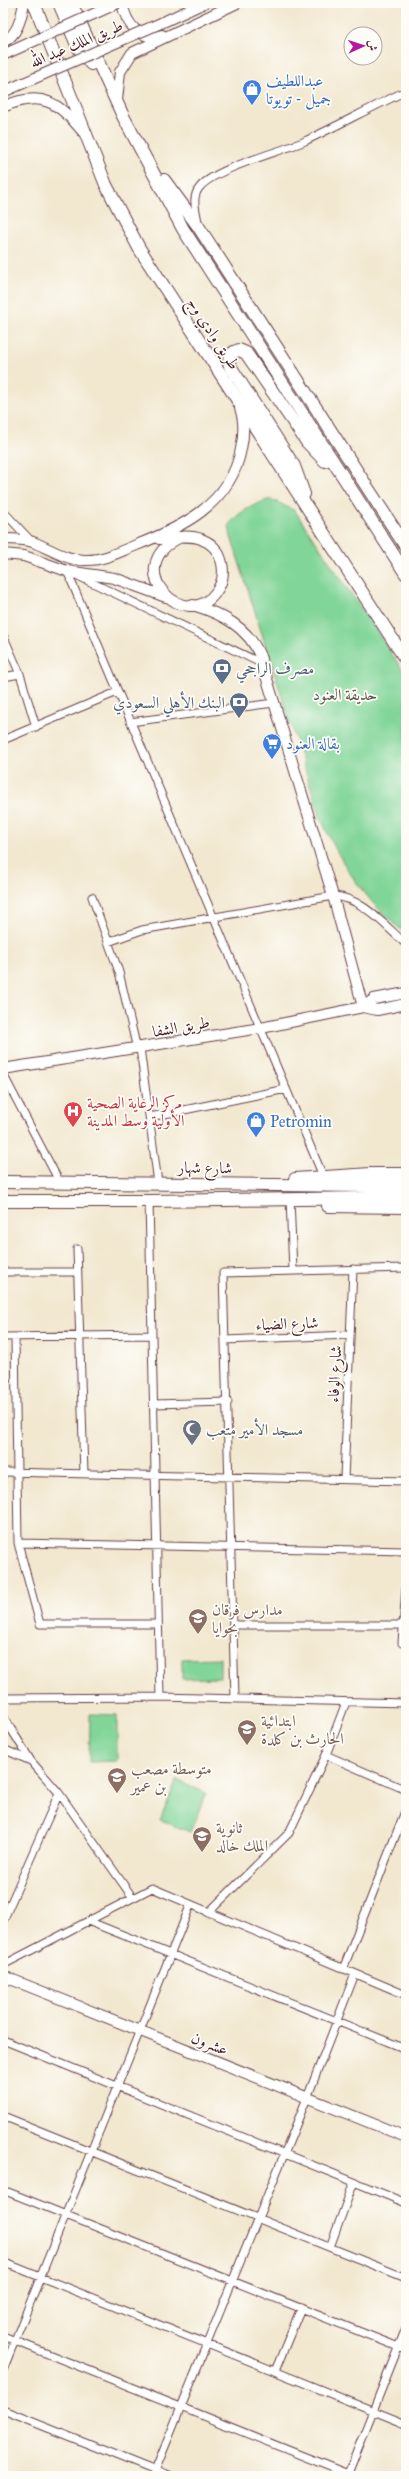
<svg xmlns="http://www.w3.org/2000/svg" width="409" height="2479" font-family="'IM FELL Great Primer',Amiri,serif">
<style>
.green{fill:#81d598;stroke:#667a62}
.lines{fill:none;stroke-linecap:round;stroke-linejoin:round}
.street-casing{stroke:#633d44;stroke-width:9}
.secondary-casing{stroke:#633d44;stroke-width:12}
.primary-casing{stroke:#633d44;stroke-width:14}
.highway-casing{stroke:#633d44;stroke-width:15}
.street{stroke:#fff;stroke-width:7}
.secondary{stroke:#fff;stroke-width:10}
.primary{stroke:#fff;stroke-width:12}
.highway{stroke:#fff;stroke-width:13}
.secondary-bridge-casing{stroke:#633d44;stroke-width:12;stroke-linecap:butt}
.secondary-bridge{stroke:#fff;stroke-width:10}
.labels{text-anchor:middle;stroke-width:3.5;stroke-linejoin:round;paint-order:stroke}
.street-label{font-size:16px;fill:#4a1f2b;stroke:#fdfcf7}
.shop-label{font-size:16px;fill:#366cbe;stroke:#fdfcf7;text-anchor:start}
.service-label{font-size:16px;fill:#4e5e75;stroke:#fdfcf7;text-anchor:start}
.park-label{font-size:16px;fill:#5a564c;stroke:#fdfcf7}
.health-label{font-size:16px;fill:#be3a42;stroke:#fdfcf7;text-anchor:start}
.worship-label{font-size:16px;fill:#5b616d;stroke:#fdfcf7;text-anchor:start}
.education-label{font-size:16px;fill:#785e54;stroke:#fdfcf7;text-anchor:start}
</style>
<rect width="100%" height="100%" fill="#fdfcf7"/>
<filter id="ink" filterUnits="userSpaceOnUse"><feTurbulence type="fractalNoise" baseFrequency=".025" numOctaves="2"/><feDisplacementMap in="SourceGraphic" scale="8" xChannelSelector="R" yChannelSelector="G"/><feConvolveMatrix kernelMatrix="1 2 1 2 8 2 1 2 1" color-interpolation-filters="sRGB"/></filter>
<filter id="wash" filterUnits="userSpaceOnUse"><feTurbulence type="fractalNoise" baseFrequency=".012" numOctaves="4" result="noise"/><feDisplacementMap in="SourceGraphic" scale="16" xChannelSelector="R" yChannelSelector="G"/><feGaussianBlur stdDeviation="0.9" result="paint"/><feColorMatrix in="noise" values="0 0 0 0 0 0 0 0 0 0 0 0 0 0 0 0 0 1.4 0 .05"/><feComposite in="paint" operator="in"/></filter>
<g filter="url(#wash)">
<rect width="100%" height="100%" fill="#f2e8d0"/>
<path class="green" d="M271,499L295,511L406,675V934C364,899 343,868 321,819L231,537L229,525C237,512 257,503 271,499Z
M220,1658V1678L182,1679V1659Z
M90,1714L117,1715V1761L89,1762Z
M177,1780L206,1793L190,1832L160,1820Z"/>
</g>
<g filter="url(#ink)">
<g class="lines">
<defs>
<path id="street" d="M198,222C196,210 191,197 200,187C216,168 280,152 305,141C339,125 372,107 406,91
M3,511L31,541
M67,571L323,1176
M76,575L263,664
M3,635L20,674L36,727
M3,677L20,674
M130,722L274,703
M3,740L117,692
M92,897L119,972L137,1049
M108,942L142,930L333,896C362,897 385,926 406,944
M140,1048L158,1183
M3,1074L59,1181
M150,1117L286,1089
M290,1199L293,1271
M149,1201L160,1697
M77,1249L84,1474
M3,1272H77
M3,1337L151,1335
M15,1337L18,1543L40,1624H158
M225,1340L350,1335
M153,1404L228,1402
M3,1472L406,1481
M344,1479L353,1269
M18,1543L406,1551
M233,1625H404
M402,1643L406,1587
M3,1698L160,1697L406,1703
M235,1699L223,1273L406,1268
M3,1716L31,1761L59,1793L133,1898
M3,1749L31,1761
M326,1755L406,1790
M208,1913L289,1833L326,1755L346,1702
M3,1921L59,1793
M88,1921L406,2049
M3,1965L152,1888L406,1995
M343,1969L406,1809
M3,2040L406,2203
M3,2116L406,2278
M3,2190L406,2350
M330,2247L354,2182
M3,2262L406,2424
M3,2336L353,2476
M3,2370L190,1906
M275,2371L301,2308
M3,2410L168,2476
M153,2476L307,2098L355,1974
M347,2476L406,2328"/>
<path id="secondary" d="M122,3C126,24 139,41 162,35
M161,23L204,3
M3,42C18,35 21,18 24,3
M117,100L120,72L132,53L237,3
M3,107C41,90 59,102 83,132
M3,539C12,539 24,539 33,542C51,549 67,561 87,560C104,560 119,552 134,546C181,528 231,504 241,449C244,435 245,422 240,408
M159,539C172,538 189,534 201,539C223,547 229,574 216,592C186,635 119,568 179,538
M3,554L24,556L67,571L114,578L166,597
M193,605C222,614 248,627 260,656L333,896L363,1007
M363,1007L377,1010L406,1004
M3,1069L261,1028L363,1007L374,999L406,993
M3,1976L406,2137"/>
<path id="primary" d="M34,3L106,185L139,248L406,660
M59,3L78,47L91,64
M71,3L123,116L183,229L406,574
M164,180L198,226L406,547
M304,494L294,466L230,366C227,358 231,352 239,350L246,353L307,442L325,461
M295,1179L371,1174H406
M3,1182L368,1186
M3,1201H149L368,1198
M328,1206L406,1207"/>
<path id="highway" d="M368,1186H406
M368,1198H406"/>
</defs>
<use href="#street" class="street-casing"/>
<use href="#secondary" class="secondary-casing"/>
<use href="#primary" class="primary-casing"/>
<use href="#highway" class="highway-casing"/>
<use href="#street" class="street"/>
<use href="#secondary" class="secondary"/>
<use href="#primary" class="primary"/>
<use href="#highway" class="highway"/>
<defs>
<path id="secondary-bridge" d="M3,55L118,3
M3,92L161,23"/>
</defs>
<use href="#secondary-bridge" class="secondary-bridge-casing"/>
<use href="#secondary-bridge" class="secondary-bridge"/>
</g>
</g>
<defs>
<symbol id="shop-pin" viewBox="-11 -11 22 30"><path d="M0 17L-7.5 6A9.5 9.5 0 1 1 7.5 6Z" fill="#3f7fe0" stroke="#fdfcf7"/><path d="M-5-2.5h2.3a2.7 3.5 0 0 1 5.4 0H5L5.5 6h-11ZM-1.5-2.5h3a1.5 2.3 0 0 0-3 0Z" fill="#fff"/></symbol>
<symbol id="bank-pin" viewBox="-11 -11 22 30"><path d="M0 17L-7.5 6A9.5 9.5 0 1 1 7.5 6Z" fill="#5c6f8a" stroke="#fdfcf7"/><path d="M-6-4H6V4H-6ZM0-2.3a2.3 2.3 0 1 0 0 4.6a2.3 2.3 0 1 0 0-4.6Z" fill="#fff"/></symbol>
<symbol id="supermarket-pin" viewBox="-11 -11 22 30"><path d="M0 17L-7.5 6A9.5 9.5 0 1 1 7.5 6Z" fill="#3f7fe0" stroke="#fdfcf7"/><path d="M-6-5.5h2.5l.6 2H6L4.5 2H-2.5L-4.4-4H-6ZM-1.5 3.2a1.3 1.3 0 1 0 .1 0ZM3 3.2a1.3 1.3 0 1 0 .1 0Z" fill="#fff"/></symbol>
<symbol id="hospital-pin" viewBox="-11 -11 22 30"><path d="M0 17L-7.5 6A9.5 9.5 0 1 1 7.5 6Z" fill="#e0444e" stroke="#fdfcf7"/><path d="M-5-5h3v3.5h4V-5h3V5h-3V1.5h-4V5h-3Z" fill="#fff"/></symbol>
<symbol id="mosque-pin" viewBox="-11 -11 22 30"><path d="M0 17L-7.5 6A9.5 9.5 0 1 1 7.5 6Z" fill="#6b7280" stroke="#fdfcf7"/><path d="M3.5-4.9A6 6 0 1 0 3.5 4.9A5 5 0 1 1 3.5-4.9Z" fill="#fff"/></symbol>
<symbol id="school-pin" viewBox="-11 -11 22 30"><path d="M0 17L-7.5 6A9.5 9.5 0 1 1 7.5 6Z" fill="#8d6e63" stroke="#fdfcf7"/><path d="M0-5L7-2L0 1L-7-2ZM-4 1L0 2.5L4 1V4Q0 6-4 4Z" fill="#fff"/></symbol>
</defs>
<g fill-rule="evenodd">
<use href="#shop-pin" x="241" y="78" width="22" height="30"/>
<use href="#bank-pin" x="211" y="657" width="22" height="30"/>
<use href="#bank-pin" x="228" y="691" width="22" height="30"/>
<use href="#supermarket-pin" x="261" y="732" width="22" height="30"/>
<use href="#hospital-pin" x="62" y="1100" width="22" height="30"/>
<use href="#shop-pin" x="245" y="1110" width="22" height="30"/>
<use href="#mosque-pin" x="181" y="1418" width="22" height="30"/>
<use href="#school-pin" x="187" y="1607" width="22" height="30"/>
<use href="#school-pin" x="236" y="1718" width="22" height="30"/>
<use href="#school-pin" x="106" y="1766" width="22" height="30"/>
<use href="#school-pin" x="191" y="1825" width="22" height="30"/>
</g>
<g class="labels">
<g class="street-label">
<text transform="translate(76 43) rotate(-23)" y="6">طريق الملك عبد الله</text>
<text transform="translate(214 333) rotate(57)" y="6">طريق وادي وج</text>
<text transform="translate(181 1026) rotate(-10)" y="6">طريق الشفا</text>
<text transform="translate(205 1167) rotate(1)" y="6">شارع شهار</text>
<text transform="translate(287 1323) rotate(-2)" y="6">شارع الضياء</text>
<text transform="translate(334 1374) rotate(-87)" y="6">شارع الوفاء</text>
<text transform="translate(210 2043) rotate(22)" y="6">عشرون</text>
</g>
<g class="shop-label">
<text x="266" y="86">عبداللطيف<tspan x="266" dy="18">جميل - تويوتا</tspan></text>
<text x="286" y="749">بقالة العنود</text>
<text x="270" y="1127">Petromin</text>
</g>
<g class="service-label">
<text x="236" y="674">مصرف الراجحي</text>
<text x="225" y="708" text-anchor="end">البنك الأهلي السعودي</text>
</g>
<g class="park-label">
<text x="345" y="700">حديقة العنود</text>
</g>
<g class="health-label">
<text x="87" y="1108">مركز الرعاية الصحية<tspan x="87" dy="18">الأولية وسط المدينة</tspan></text>
</g>
<g class="worship-label">
<text x="206" y="1435">مسجد الأمير متعب</text>
</g>
<g class="education-label">
<text x="212" y="1615">مدارس فرقان<tspan x="212" dy="18">بحوايا</tspan></text>
<text x="261" y="1726">ابتدائية<tspan x="261" dy="18">الحارث بن كلدة</tspan></text>
<text x="131" y="1774">متوسطة مصعب<tspan x="131" dy="18">بن عمير</tspan></text>
<text x="216" y="1833">ثانوية<tspan x="216" dy="18">الملك خالد</tspan></text>
</g>
</g>
<rect width="409" height="2479" fill="none" stroke="#fdfcf7" stroke-width="16"/>
<g transform="translate(363 46) rotate(87)"><circle r="19" fill="#fdfcf7" stroke="#b5a4a5"/>
<path d="M0-3L7 15L0 10L-7 15Z" fill="#b5179e"/>
<text y="-6" font-size="11" font-weight="bold" text-anchor="middle" fill="#4a1f2b">ش</text>
</g>
</svg>
